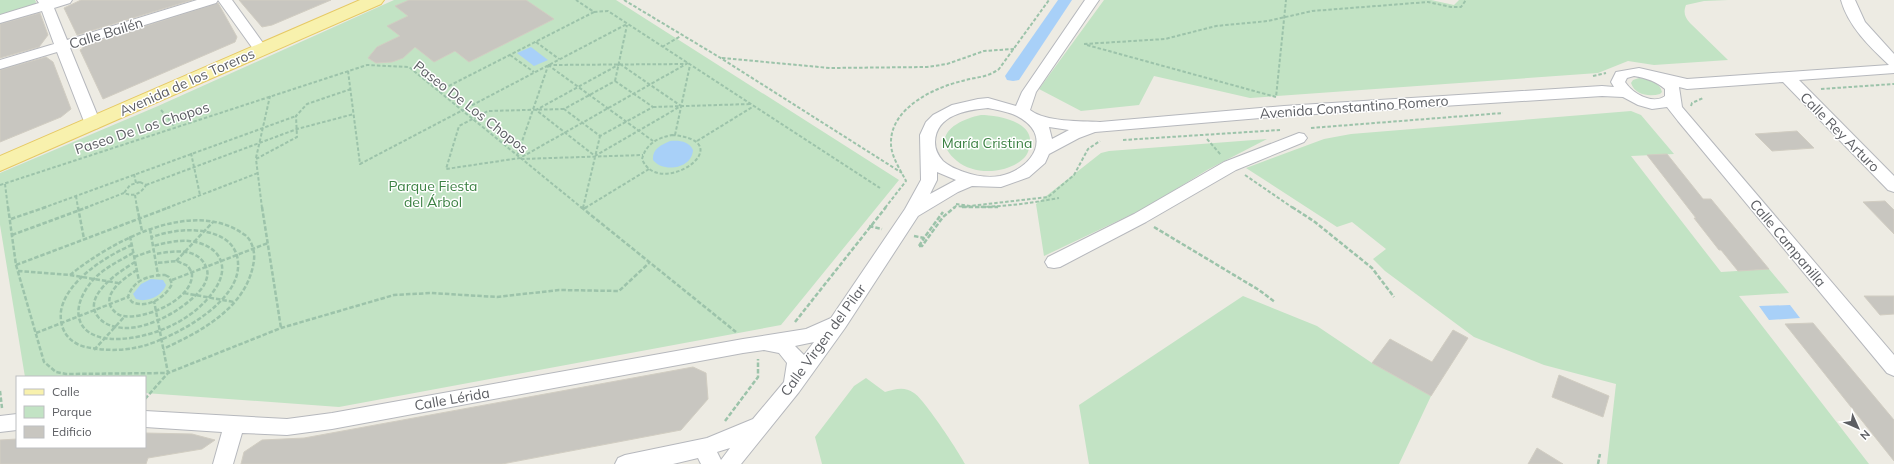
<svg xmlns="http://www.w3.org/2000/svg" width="1894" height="464" font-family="Mulish,sans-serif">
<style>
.green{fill:#c2e3c4}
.water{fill:#a8d0f8}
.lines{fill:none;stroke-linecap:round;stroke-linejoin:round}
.canal{fill:#a8d0f8;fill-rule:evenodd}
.building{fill:#c8c6c0;stroke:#d1cdc2}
.minor-casing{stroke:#b6b8bd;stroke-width:2}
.major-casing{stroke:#e6c964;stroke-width:2}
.path-far1{stroke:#9cc3aa;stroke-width:2;stroke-dasharray:3.5 2;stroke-linecap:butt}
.path{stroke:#9cc3aa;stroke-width:2.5;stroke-dasharray:4.5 2;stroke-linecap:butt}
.minor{fill:#fff;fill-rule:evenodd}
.major{fill:#f8f1ad;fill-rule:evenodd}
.labels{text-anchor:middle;stroke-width:3;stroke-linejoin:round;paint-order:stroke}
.street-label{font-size:14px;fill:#5c5e63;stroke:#fff}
.park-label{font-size:14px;fill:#3c8143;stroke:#fff}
</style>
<rect width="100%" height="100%" fill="#edebe3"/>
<path class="green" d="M0,0H35L36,2L35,5L0,16Z
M394,0H616L899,180L781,325L339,407L145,393V377H25L0,225V173L158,106Z
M1104,0H1431L1454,5L1459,0H1728L1704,1L1686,5C1683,13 1685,17 1690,23L1728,60L1654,65L1628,61L1598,73L1250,98L1154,76L1139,105L1081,111L1039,89Z
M1639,78C1648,79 1660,82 1662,92L1660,94C1649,97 1635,95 1631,83L1633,80Z
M1631,111L1641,115L1674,154L1631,156L1721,272L1769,269L1789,293L1739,296L1869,464H1607L1616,384L1544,365L1474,337L1385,271L1373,259L1386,249L1352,222L1337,227L1246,168L1324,139L1351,134Z
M981,115C996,115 1032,121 1030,142C1029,148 1029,152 1025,157C1009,174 975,176 957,161C928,137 956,120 981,115Z
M1267,139L1207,170L1147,207L1044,256L1036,204L1101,153L1109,151Z
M1243,296L1317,326L1372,363L1431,396L1399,464H1089L1079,405Z
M866,378L885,392C896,389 904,386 914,393C924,399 959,452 965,464H822L815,437L854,386Z"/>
<path class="water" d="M531,47L548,60L534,66L517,53Z
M670,141C679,140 689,141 693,150C692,169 663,173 653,160C652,149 661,145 670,141Z
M151,279L163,280L166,285C162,296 147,303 136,299L133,294L141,284Z
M1790,305L1800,318L1769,320L1759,306Z"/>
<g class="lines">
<path class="canal" d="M1058,0H1072L1019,80L1013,81L1007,80L1005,76Z"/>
</g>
<path class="building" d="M81,0H192L77,35L64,8Z
M239,0H331L272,25L262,27Z
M409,0H526L554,19L469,62L455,51L434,62L415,47L403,58L392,62L376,63L368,58L377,47L400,36L387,26L408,16L395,6Z
M218,3L237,37L235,42L103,99L80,50L83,48V46Z
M40,13L48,35L39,47L0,58V24Z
M46,57L53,62L71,109L61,117L0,142V70Z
M1797,131L1814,148L1772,151L1755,134Z
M1667,154L1703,199H1711L1769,269L1738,271L1721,250H1719L1694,218H1696L1647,155Z
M1885,201L1894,210V234L1863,202Z
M1864,296H1894V314L1880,315Z
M1813,323L1894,420V461L1785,324Z
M1453,330L1468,338L1431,396L1372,363L1390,339L1432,362Z
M693,367L706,373L708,399L681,430L502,464H241L244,452L262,440L304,438Z
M1559,375L1609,396L1603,417L1552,397Z
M145,433L192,434L215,440L202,449L148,458L146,464H0V440L17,439V447H145Z
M1537,448L1563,464H1528Z"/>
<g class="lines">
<defs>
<path id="minor" d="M37,0H72L70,3L54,8L67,40L197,0H218L216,3L70,48L101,124L98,128L93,129L88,128L85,124L57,52L0,69V60L54,44L42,11L0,23V15L39,3Z
M218,0H232L268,50L266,53H256Z
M1085,0H1099L1036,92L1030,110C1045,122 1081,121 1100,122L1284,106L1602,86L1614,87L1611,82L1616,72L1639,68L1687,79L1889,65C1870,47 1848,26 1841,0H1855L1865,22L1894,54V73L1799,80L1894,176V192L1888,190L1783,82L1687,89L1679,87L1682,107L1894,355V376L1887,373L1678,121L1667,107L1652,109L1638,105L1623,97L1602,96L1284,116L1095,132L1079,138L1049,154L1045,163L1029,177L1001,187L972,186L958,192L918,216L845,328L799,392L741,464H701L698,458L673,464H615L618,458L625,455L707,438L753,419L784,382L787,363L779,353L764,350L743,353L332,429L287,435L242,433L233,464H213L222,432L145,427V411L287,419L332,413L743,339L806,329L831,318L905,209L921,180L920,135L926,122L933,115L952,105L978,99L988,98L1016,106L1022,92ZM1634,76C1646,78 1656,81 1665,89V96C1653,105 1633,94 1625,82L1627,78ZM988,108C997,110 1009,112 1017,116C1054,135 1033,169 1000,176C989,178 975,176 964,172C956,169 950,167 943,161C938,155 935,150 935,142C936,115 966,110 988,108ZM1049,127L1069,130L1052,139ZM937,172L956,180L930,194L937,180ZM814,342L804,355L795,346ZM730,448L721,460L717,452Z
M1299,133L1304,134L1307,138L1304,142L1236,170L1146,222L1060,267L1054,268L1048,267L1045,262L1048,257L1134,214L1224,162Z
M17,414V430L0,432V416Z"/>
<path id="major" d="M360,0H384L381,4L0,171V156Z"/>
</defs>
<use href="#minor" class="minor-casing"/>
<use href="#major" class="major-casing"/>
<path class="path-far1" d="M624,0L719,57L902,173
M594,12L608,11L880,188
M536,42L559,59
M1084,44L1165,39L1216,26L1268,21L1312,11L1428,2L1451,7H1461L1466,0
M1087,45L1276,97L1286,0
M662,47L681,36
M510,55L534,72
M722,58L830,68L927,67L947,64L984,51L1014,49
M620,64L681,106L595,156L536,110Z
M548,65L687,64
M548,65L653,141
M348,71L360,164L627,24
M1593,76L1606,73
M615,81L627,25
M615,81L653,107L600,136L564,109Z
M1821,89L1894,84
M439,91L594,12L576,0
M1691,106L1692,103L1703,98
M653,107L751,104
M564,109L488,111L459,126L446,169L520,158L688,63
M161,110L175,127
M1311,128L1503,113
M672,135C744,141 659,201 642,159C646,144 657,138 672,135Z
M675,135L690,65
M1207,139L1221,155
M1123,140L1280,130
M697,141L754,106
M191,153L200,195
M517,156L548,66
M256,158L270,96
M521,159L643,155
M134,174L136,183
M1245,175L1293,208
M140,182L146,185C141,194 133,197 124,193L130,185Z
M5,184L8,208
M0,185L367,65L409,67L582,208
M146,185L297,129L354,114
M135,195L137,208
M76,196L78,208
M956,204L970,206L1048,197L1074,175L1088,149L1100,141
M43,208L296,116
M85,208L124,193
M167,208L258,173
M262,208L256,159L297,137L296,116L307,104L351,89
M583,208L600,136
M585,208L649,169
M885,208L906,181C900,169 890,155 891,141C892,108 933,88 962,81C975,77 987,78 999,69L1049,0
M954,208L956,206C991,209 1025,204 1059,198"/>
<path class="path" d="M8,207L16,265L44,362L56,372L66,374L168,373L154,301
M78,207L84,239
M137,207L142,231
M262,207L281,328
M581,207L736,332
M962,207H998
M1292,207L1315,222L1372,268L1394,297
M583,209L587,207
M583,209L584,207
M11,219L46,207
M869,226L882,229
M1154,227L1259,290L1275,302
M150,229L158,275
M12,235L88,207
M130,236L139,281
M914,236L924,238L943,212
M132,245C106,256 66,281 61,311C59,329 68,343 86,347C105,351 124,351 143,346C175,337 241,302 238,263C238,254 233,245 226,240C206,226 174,229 152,237
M919,246H922L943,217L955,207
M919,246L924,238
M133,253C119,261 104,268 93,280C67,310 76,340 118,339C153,338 195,320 215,289C232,264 217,244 189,241C177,240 165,243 153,246
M134,257L154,250
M176,261L213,222
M135,262C119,272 80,297 99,318C105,325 114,327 123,328C149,330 191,306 204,285C207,279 209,273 206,267C198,247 173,251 155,254
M16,265L170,207
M137,270C126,277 103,292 111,307C114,312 118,315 123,316C144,320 193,300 192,274C192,272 189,268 188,266L177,261L156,263
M18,271L70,275L118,283
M70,275C112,241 193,197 245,235C252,240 255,252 254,260C248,307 202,331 163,349
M165,275L169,277L172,284C165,298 147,309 132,302L128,297C133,280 149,275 165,275Z
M172,280L268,243
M184,293L234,302
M795,322L886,207
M36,333L128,297
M94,350L125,316
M0,391L2,408
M145,399L168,373L281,328L394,295L431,293L497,297L559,290L619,291L649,263
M725,421L758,377V359
M1598,464L1600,454"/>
<use href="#minor" class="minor"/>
<use href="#major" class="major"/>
</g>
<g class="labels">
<g class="street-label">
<text transform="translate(106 33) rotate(-17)" y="5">Calle Bailén</text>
<text transform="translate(187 82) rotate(-24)" y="5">Avenida de los Toreros</text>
<text transform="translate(471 107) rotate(38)" y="5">Paseo De Los Chopos</text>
<text transform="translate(1354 107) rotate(-4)" y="5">Avenida Constantino Romero</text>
<text transform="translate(142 128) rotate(-18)" y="5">Paseo De Los Chopos</text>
<text transform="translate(1840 132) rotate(45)" y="5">Calle Rey Arturo</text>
<text transform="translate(1788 243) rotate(50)" y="5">Calle Campanilla</text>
<text transform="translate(823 340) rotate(-54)" y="5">Calle Virgen del Pilar</text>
<text transform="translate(452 399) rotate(-10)" y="5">Calle Lérida</text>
</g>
<g class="park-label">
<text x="987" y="148">María Cristina</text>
<text x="433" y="191">Parque Fiesta<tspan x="433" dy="16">del Árbol</tspan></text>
</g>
</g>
<rect x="16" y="376" width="130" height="72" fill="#ffffff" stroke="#bebfc1"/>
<rect x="24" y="389" width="20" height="6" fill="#f8f1ad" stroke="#bebfc1"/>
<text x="52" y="396" font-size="12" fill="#5c5e63">Calle</text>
<rect x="24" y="406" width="20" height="12" fill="#c2e3c4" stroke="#bebfc1"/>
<text x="52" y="416" font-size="12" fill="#5c5e63">Parque</text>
<rect x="24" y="426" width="20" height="12" fill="#c8c6c0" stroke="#bebfc1"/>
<text x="52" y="436" font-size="12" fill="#5c5e63">Edificio</text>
<g transform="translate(1858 428) rotate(135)" stroke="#ffffff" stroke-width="3" paint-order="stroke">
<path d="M0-3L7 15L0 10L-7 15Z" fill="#5c5e63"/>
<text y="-6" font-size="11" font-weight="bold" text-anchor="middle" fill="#5c5e63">N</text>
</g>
</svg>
